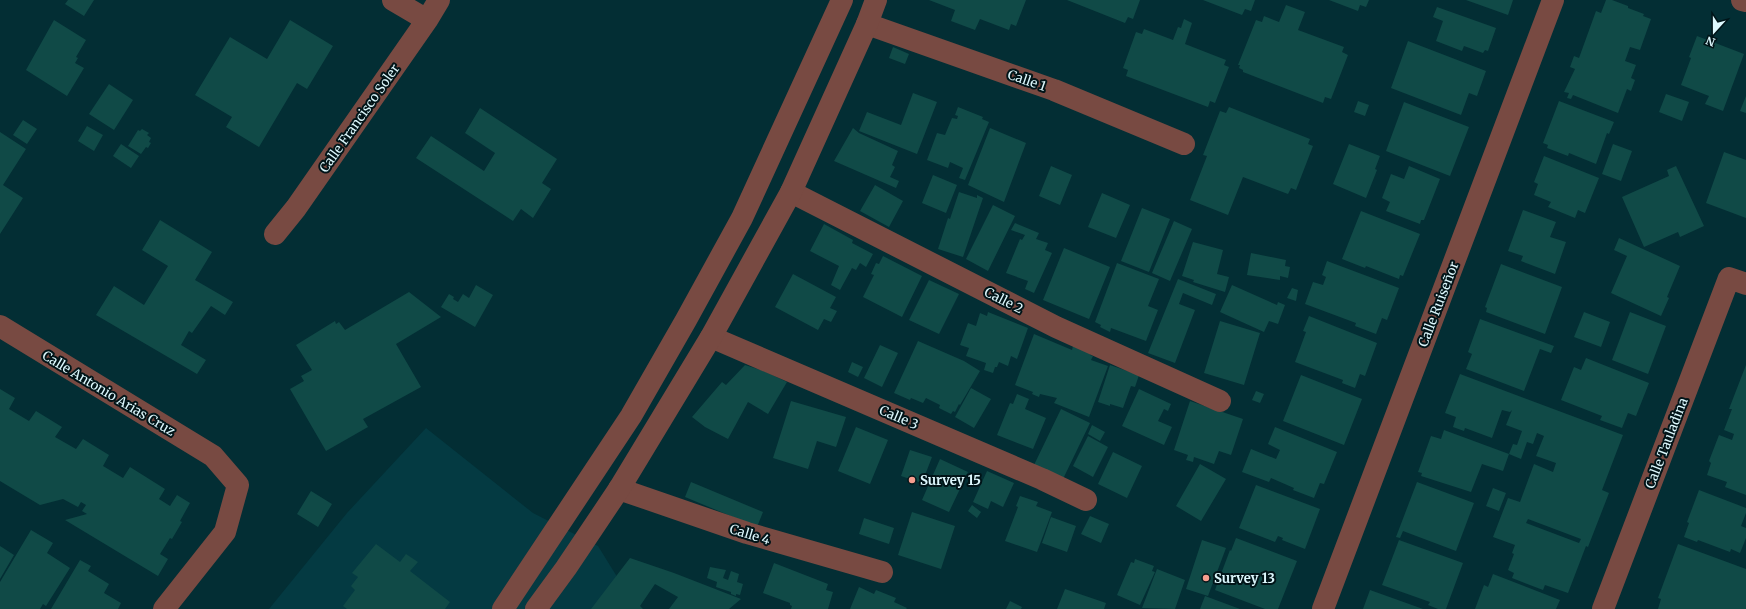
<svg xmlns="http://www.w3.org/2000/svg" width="1746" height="609" font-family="Merriweather,serif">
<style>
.built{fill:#043a42}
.building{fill:#104a47;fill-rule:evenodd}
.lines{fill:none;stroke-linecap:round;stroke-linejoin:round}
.minor{stroke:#784a42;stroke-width:22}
.tertiary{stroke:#784a42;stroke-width:22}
.poi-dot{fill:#f59d8e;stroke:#011418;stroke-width:1.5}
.labels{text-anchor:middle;stroke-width:4;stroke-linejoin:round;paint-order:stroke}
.street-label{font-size:13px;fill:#ddf8fd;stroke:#011418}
.poi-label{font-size:13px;font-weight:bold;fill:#ddf8fd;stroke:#011418;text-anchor:start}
</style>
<rect width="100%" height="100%" fill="#032e34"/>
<path class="built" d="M426,428L533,513L598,546L637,609H269L347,513Z"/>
<path class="building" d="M68,0H94L84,16L65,4Z
M929,0H1026L1016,26L1011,24L1009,30L980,19L975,30L951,21L955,10Z
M1067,0H1140L1133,19L1128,17L1125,23Z
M1203,0H1255L1251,11L1245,9L1242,15Z
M1329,0H1369L1366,7L1360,5L1358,11Z
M1466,0H1513L1508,15Z
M1606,0H1612L1628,6V8L1644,14L1643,16L1651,19L1640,50L1630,47L1625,61L1636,65L1631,78L1635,80L1631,91L1627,89L1618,113L1573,95L1571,99L1567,98L1569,93L1564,92L1575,69L1570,67L1574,56L1579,58L1596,11L1601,13Z
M1286,5L1305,12L1298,30L1344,47L1342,52L1348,55L1331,99L1325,97L1323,103L1243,72V70L1239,68L1240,65H1238L1256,20L1262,22L1264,16L1279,22Z
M1437,7L1496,28L1488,51L1485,50L1483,53L1464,46L1462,51L1436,41L1443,21L1433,17Z
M1184,19L1192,23L1185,44L1226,60L1224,65L1229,67L1215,103L1210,101L1208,107L1126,76L1128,70L1123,68L1136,32L1142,34L1144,29L1173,40L1178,27L1181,28Z
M54,20L86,40L76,57L78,58L75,63L84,68L67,96L26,70Z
M290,20L333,46L307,89L297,83L259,147L226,127L232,117L195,95L230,37L267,59Z
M1697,36L1744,54L1723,111L1705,104L1709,96L1681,85L1691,58L1689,57Z
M1408,41L1486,71L1477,96L1469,93L1461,115L1391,88Z
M893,47L909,54L905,64L889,58Z
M109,84L133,100L114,130L89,114Z
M913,93L937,102L917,154L859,131L867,112L901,125Z
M1666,94L1689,102L1682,121L1659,112Z
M1746,96V113L1740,111Z
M1358,101L1369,105L1365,116L1354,112Z
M1559,101L1614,122L1609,134L1607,133L1596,164L1569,153L1568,156L1547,148L1548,145L1543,143Z
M1404,102L1469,127L1450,176L1386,151Z
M958,107L983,117L982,119L989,122L965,180L959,178L963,168L950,162L948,168L927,160L937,133L945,135L952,118L957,119L958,116L955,115Z
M1229,107L1310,139L1308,144L1313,146L1296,190L1291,188L1288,194L1243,177L1228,215L1190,200L1207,156L1203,155L1220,111L1226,113Z
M480,108L557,159L542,183L551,189L533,218L521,209L513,221L416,158L431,136L484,171L495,153L465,133Z
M23,120L37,129L27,144L13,135Z
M87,126L103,135L94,151L78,141Z
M853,128L859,133L898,151L892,165L895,167L890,177L899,181L896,188L834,161Z
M990,128L1026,143L1004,202L968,185Z
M142,129L149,133L147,135L151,138L149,142L151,143L148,148L146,147L141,154L128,146L138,130L140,131Z
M0,132L26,149L3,185L23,198L0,234Z
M121,144L139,156L131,168L113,156Z
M1349,144L1380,156L1375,169L1377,170L1366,198L1333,184Z
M1613,144L1632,151L1621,181L1602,174Z
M1724,152L1746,160V218L1706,203Z
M1544,156L1599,178L1585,213L1578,210L1575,218L1548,207L1551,202L1534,195L1538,184L1534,182Z
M1051,166L1072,175L1060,205L1039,196Z
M1409,166L1440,179L1424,220H1421L1420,224L1386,211L1390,202L1382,198L1391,174L1404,179Z
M1676,166L1704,226L1680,237L1678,232L1644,247L1622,197L1669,176L1667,170Z
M933,175L957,185L946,213L922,203Z
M875,185L903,201L889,227L860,211Z
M959,192L977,198V195L983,198L963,257L938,249L948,218L950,219Z
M1102,193L1130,205L1116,238L1088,227Z
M993,205L1015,216L988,271L966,259Z
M1142,208L1170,219L1149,272L1121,261Z
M1523,210L1556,222L1550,237L1566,242L1555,274L1521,261L1523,256L1508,251Z
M1361,211L1420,234L1403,276L1400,275L1399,279L1366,266L1365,268L1342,259Z
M160,220L212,252L195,280L233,302L225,315L211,306L192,333L189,331L181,345L206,360L197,374L96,315L114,286L144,305L168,266L142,250Z
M1174,221L1192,229L1170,281L1152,273Z
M1015,223L1039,233L1036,239L1048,243L1045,250L1052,253L1034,293L1025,289L1028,281L1006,273L1020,239L1022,240L1025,235L1011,230Z
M824,224L853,240L852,243L873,254L866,267L860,263L856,270L852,268L840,290L831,285L839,266L810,251Z
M1619,238L1680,266L1667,297L1669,298L1661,316L1611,293L1627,256L1614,250Z
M1193,242L1223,250L1217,274L1229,277L1225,292L1193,282L1194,280L1182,276Z
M1064,248L1110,267L1089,319L1043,300Z
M1251,253L1286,260L1285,266L1290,267L1288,278L1280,276V280L1247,275Z
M883,256L922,276L902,317L863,297L874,275L871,274L876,263L879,264Z
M1327,261L1399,288L1387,320L1382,318L1376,334L1355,326L1356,323L1305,304L1313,282L1323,285L1326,277L1322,275Z
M1117,263L1159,279L1148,306L1158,310L1146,341L1111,328L1110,332L1100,327L1101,325L1095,322Z
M1501,264L1562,287L1545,334L1486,312L1487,308L1485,307Z
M793,274L836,297L830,308L837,311L831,322L824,319L818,330L775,307Z
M1178,279L1216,294L1212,305L1183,293L1179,304L1195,310L1175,363L1148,353Z
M929,280L959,294L939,334L909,320Z
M476,285L493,295L475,327L441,307L449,294L454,297L453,299L458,302L463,294L469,298Z
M1232,285L1277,305L1278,302L1285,305L1278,324L1269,321L1264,332L1220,312Z
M1292,288L1298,290L1296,301L1287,298Z
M409,292L441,317L396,344L421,387L363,419L368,427L326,451L290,389L304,381L301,376L312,370L296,345L335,321L336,324L339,322L345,330Z
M988,312L1028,328L1017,359L1011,356L1008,366L999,362L997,367H995L993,373L984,370L986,363L966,356L969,348L960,345L968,323L976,326L980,313L987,316Z
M1584,312L1610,322L1601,347L1574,337Z
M1630,312L1666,326L1648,374L1612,360Z
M1309,316L1377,343L1365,376L1360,374L1355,388L1342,383L1343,380L1295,362L1306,332L1303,331Z
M1480,319L1554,346L1551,353L1540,349L1524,391L1466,369L1472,354L1468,352Z
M1220,321L1260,333L1244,385L1204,373Z
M1034,334L1072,350L1073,346L1091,353L1090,355L1093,356L1091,360L1108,366L1089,417L1054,403L1057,398L1040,394L1039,397L1032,394L1033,392L1015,385Z
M918,341L964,361L980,371L960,405L959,404L955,412L953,411L951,414L939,408L940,405L926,398L923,403L911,398L910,400L894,393Z
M880,345L898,353L882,387L864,378Z
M1586,358L1649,383L1636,416L1628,413L1622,428L1600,420L1602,416L1561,400L1574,367L1581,370Z
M852,362L863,367L858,377L848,372Z
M745,365L764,371L787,382L768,414L748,402L728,439L705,427L692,417L722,382L726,385Z
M1110,365L1139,375L1135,387L1131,386L1123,408L1110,404V406L1098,402Z
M1746,365V495L1725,487L1727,482L1707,475L1711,463L1709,461L1719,435L1732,440L1734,434L1724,430L1732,409H1729Z
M1460,374L1623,435L1602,490L1609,493L1588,547L1586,546L1568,593L1545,585L1543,590L1512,578L1514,573L1508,570L1514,554L1512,553L1515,545L1493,537L1508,498L1520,502L1534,464L1553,472L1556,463L1536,456L1544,436L1537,433L1533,444L1527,442L1521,459L1509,454L1513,444L1517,445L1522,431L1506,425L1512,410L1510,412L1502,410L1492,438L1465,428L1464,431L1453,427L1456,417L1445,413ZM1528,519L1581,539L1579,543L1526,523Z
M1301,375L1362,399L1344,445L1283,421Z
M971,388L991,399L974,428L955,417Z
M0,389L15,398L9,409L29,421L36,411L62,427L55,437L76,449L83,439L109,455L103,466L123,478L130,467L165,489L159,499L170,506L177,495L190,503L180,521L182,522L172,539L170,538L160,554L168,559L158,576L65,520L87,514L82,511L86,505L81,502L78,507L63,499L40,505L0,481Z
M1139,389L1171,404L1168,411L1164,409L1158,421L1172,427L1164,445L1122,426Z
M1256,391L1264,394L1260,403L1252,400Z
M1017,394L1029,399L1025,409L1046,418L1033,449L997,435L1010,403L1013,404Z
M791,401L846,417L836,447L817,441L808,469L773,458Z
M1190,401L1243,419L1231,455L1219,451L1214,464L1194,457L1193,462L1186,460L1188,455L1174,450Z
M1061,409L1090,423L1063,479L1034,465Z
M1092,425L1105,432L1100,441L1088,434Z
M856,427L888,440L870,484L838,471Z
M1275,427L1337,452L1324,484L1320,483L1314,498L1293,490L1294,488L1271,478L1269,482L1242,472L1251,449L1276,459L1280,450L1268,444Z
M1444,430L1509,454L1503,471L1482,464L1471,492L1421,476L1422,473L1418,472L1431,436L1441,439Z
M1088,436L1108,447L1093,477L1073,466Z
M910,450L932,457L922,483L901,476Z
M1113,452L1142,466L1127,498L1098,484Z
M940,459L968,472L949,512L922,500Z
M1200,464L1226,479L1201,521L1176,506Z
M987,471L1014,483L1003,507L991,501L988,509L973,502Z
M691,482L763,512L757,527L685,497Z
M1417,482L1474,503L1456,551L1403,531L1400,538L1396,537Z
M1256,485L1320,509L1305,549L1282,540L1283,538L1278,536L1275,542L1239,528Z
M1493,488L1506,493L1499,511L1486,506Z
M1699,490L1746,508V513L1741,526L1746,528V538L1740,553L1731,549L1730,552L1698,540L1697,542L1684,537L1689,523L1687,522Z
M311,491L332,504L318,527L297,514Z
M1020,496L1038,502L1036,506L1052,512L1037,552L1005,541L1018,507L1016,506Z
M972,505L981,512L977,518L968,511Z
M912,512L955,526L941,569L898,555Z
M1090,516L1109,524L1101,543L1081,534Z
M1051,517L1076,526L1067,552L1042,543Z
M864,518L894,528L889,544L859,534Z
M31,530L53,543L47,553L70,568L46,606L43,604L40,609H0V582Z
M1236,538L1297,561L1278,609H1265L1215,590L1230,550L1231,551Z
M1202,540L1226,548L1208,596L1186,589Z
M1399,540L1463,563L1446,609H1438L1428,605L1430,602L1382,585Z
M376,544L400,562L406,554L418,562L410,571L450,602L445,609H347L343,606L355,590L351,586L358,577L352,573Z
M1678,544L1746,569V609H1658L1661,599L1658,598Z
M0,546L14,555L0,579Z
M630,558L674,573L741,599L729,609H669L678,597L655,584L640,606L643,609H591Z
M1135,559L1154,566L1152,571L1155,572L1140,605L1117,595L1131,562L1134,563Z
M80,560L91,566L88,571L109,584L104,593L121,603L118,609H51Z
M774,563L828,584L826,590L833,592L828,609H791L792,606L790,605V603L763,593Z
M710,567L726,570L723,578L728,580L731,571L739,574L737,582L743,584L740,595L736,594V596L731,594V592L716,587L717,582L707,578Z
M1157,569L1185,580L1175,609L1142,608Z
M1493,574L1560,600L1556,609H1475L1484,585L1488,587Z
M859,587L874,594L876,590L896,598L894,602L907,608L906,609H850Z
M1065,589L1106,603L1104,609H1057Z
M1370,590L1423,609H1363Z
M1205,596L1240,609H1200Z
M1010,601L1022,607L1021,609H1006Z"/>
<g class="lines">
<path class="minor" d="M393,0L427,20
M1742,0L1746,1
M867,24L1054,90L1184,144
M791,192L1056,327L1220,401
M275,234L296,208L427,20L439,0
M0,326L213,456L238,485L225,532L164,609
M711,337L1042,479L1086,500
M619,489L747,533L882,572
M1323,609L1553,0
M1603,609L1729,278L1746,284"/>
<path class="tertiary" d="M503,609L631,416L686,320L742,218L842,0
M536,609L566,568L619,489L711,337L791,192L867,24L876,0"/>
</g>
<g class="poi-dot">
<circle cx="912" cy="480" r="4"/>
<circle cx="1206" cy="578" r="4"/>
</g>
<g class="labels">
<g class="street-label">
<text transform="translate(1027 80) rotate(19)" y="5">Calle 1</text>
<text transform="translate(359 118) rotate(-55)" y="5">Calle Francisco Soler</text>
<text transform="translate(1004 300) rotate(27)" y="5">Calle 2</text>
<text transform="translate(1438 304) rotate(-69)" y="5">Calle Ruiseñor</text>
<text transform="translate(109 393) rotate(31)" y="5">Calle Antonio Arias Cruz</text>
<text transform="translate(899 417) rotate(23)" y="5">Calle 3</text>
<text transform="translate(1666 443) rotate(-69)" y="5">Calle Tauladina</text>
<text transform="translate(750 534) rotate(17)" y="5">Calle 4</text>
</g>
<g class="poi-label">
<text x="920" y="485">Survey 15</text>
<text x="1214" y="583">Survey 13</text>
</g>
</g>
<g transform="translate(1714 32) rotate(201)" stroke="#011418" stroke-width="3" paint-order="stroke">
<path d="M0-3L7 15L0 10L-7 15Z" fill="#ddf8fd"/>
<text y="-6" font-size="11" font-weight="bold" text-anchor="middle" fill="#ddf8fd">N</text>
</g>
</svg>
